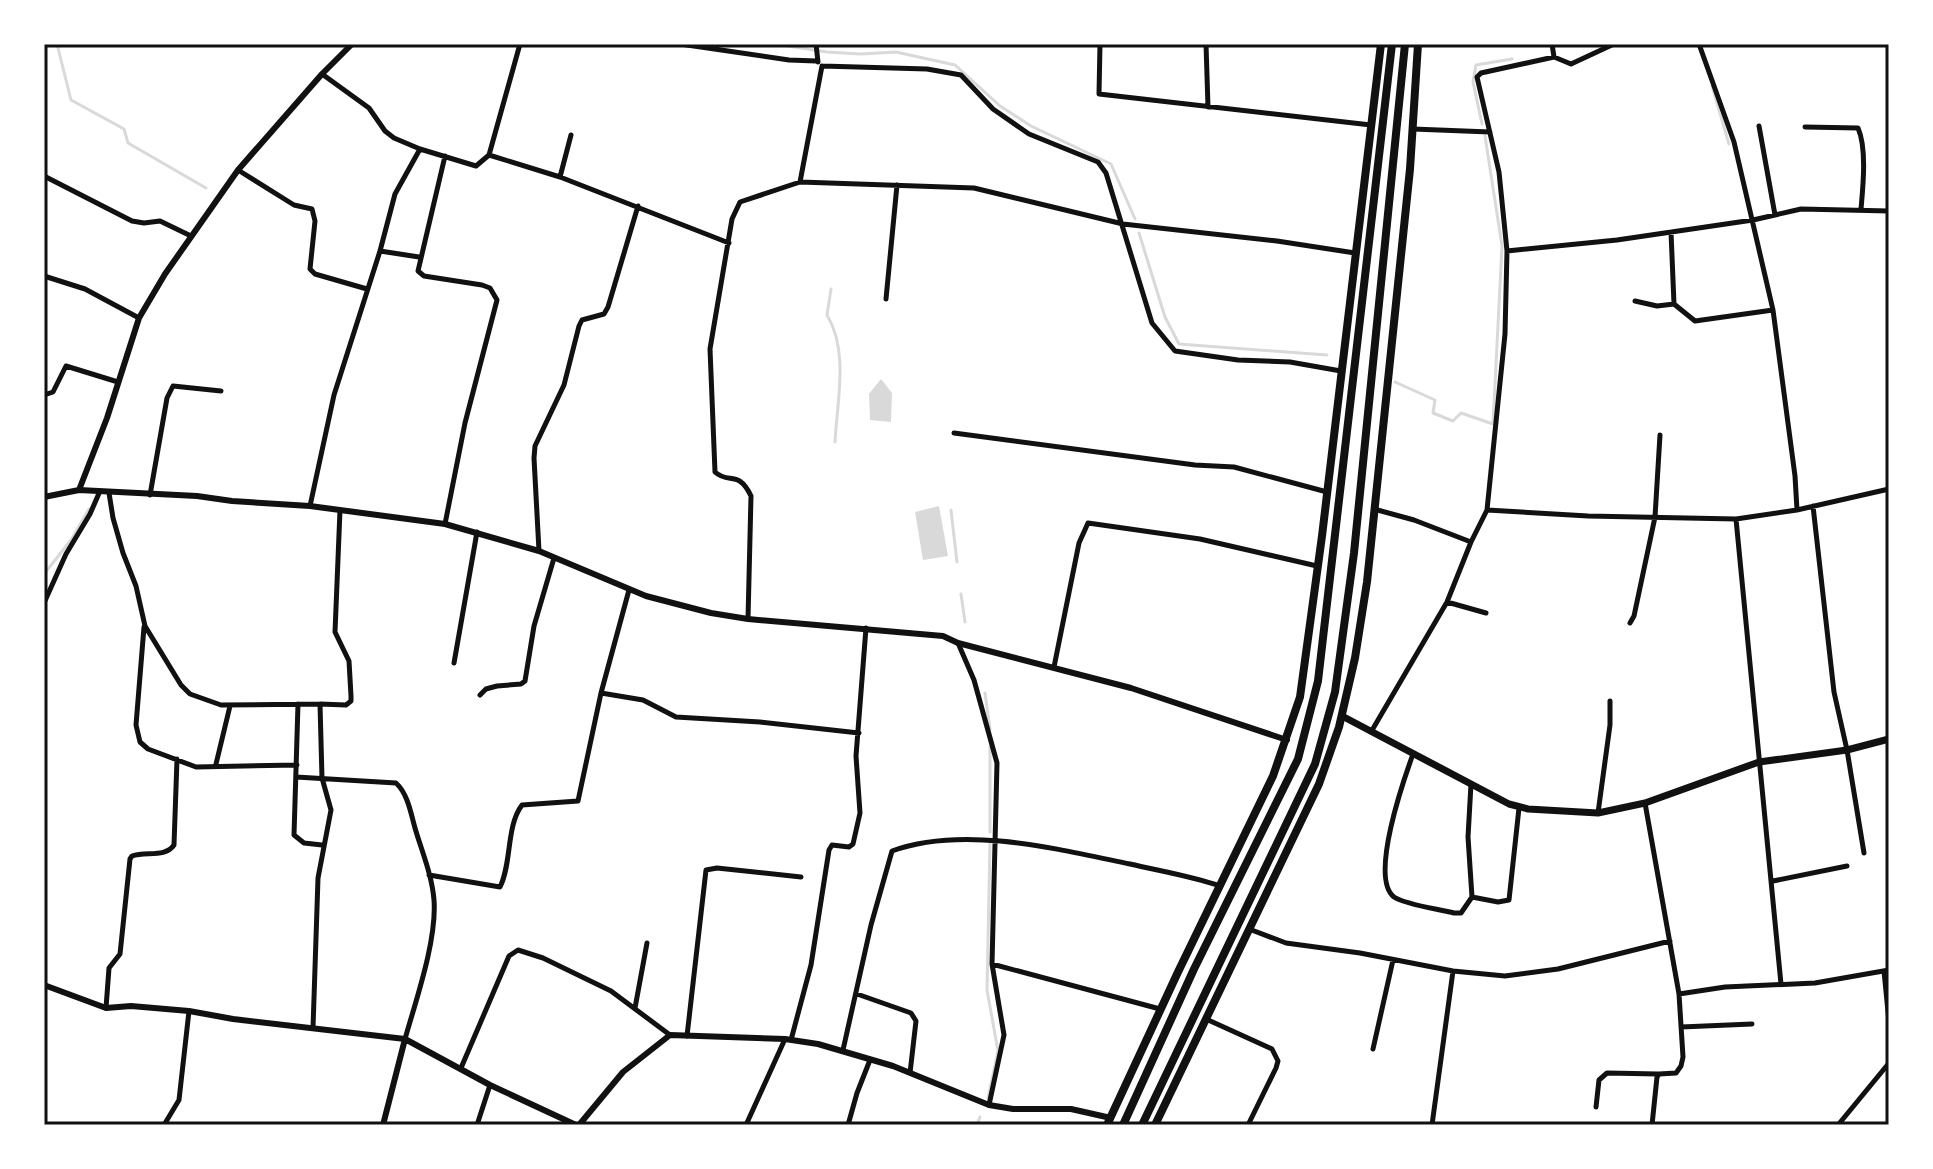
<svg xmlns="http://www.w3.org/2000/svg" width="1933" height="1169" font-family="Rubik,sans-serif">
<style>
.water{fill:#d9d9d9}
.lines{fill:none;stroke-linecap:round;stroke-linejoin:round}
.stream{stroke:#d9d9d9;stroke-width:3}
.minor{stroke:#111;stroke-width:5}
.tertiary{stroke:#111;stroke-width:6}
.secondary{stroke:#111;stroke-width:7}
.trunk{stroke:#111;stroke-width:8}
.neatline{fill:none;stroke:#111;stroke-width:3}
</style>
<rect width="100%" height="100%" fill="#fff"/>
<path class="water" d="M881,379L892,393L891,422L870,420L869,394Z
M939,506L948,556L923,560L915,512Z"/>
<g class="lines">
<path class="stream" d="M57,44L71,100L124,129L128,143L206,188
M775,44L827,52L860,54L896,52L955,65L1000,106L1031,126L1111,164L1135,219
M1712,86L1729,144
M1482,124L1473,82L1476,65L1512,59
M1139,233L1165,317L1179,344L1327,355
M831,289L827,315C849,351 837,402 835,442
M1395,382L1435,400L1433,413L1453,421L1461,413L1493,424L1502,246L1485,136
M951,510L957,562
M44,574L71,540L89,509
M961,594L965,622
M985,693L990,729
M990,747V832
M988,1098L998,1051L987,990L990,843
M977,1125L980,1117"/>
<path class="minor" d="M680,44L789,60L816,61
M816,44L818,62
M1100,44L1099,94L1371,125
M1206,44L1208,107
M1552,44L1554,57
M1699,44L1734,142L1773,310L1795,476L1797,510L1889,489
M822,66L927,69L961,75L993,109L1029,134L1098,162L1106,173L1152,323L1175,351L1238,360L1290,362L1341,371
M322,74L369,108L385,131L394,138L420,149L476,166L489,155L560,177L729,243
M1759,126L1775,215
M1805,127L1858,128C1867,148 1863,187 1861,209
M1413,129L1490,132
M489,155L520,44
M445,156L418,271L424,276L482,285L490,288L497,300L465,423L445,524
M238,170L294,205L312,209L315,221L310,269L315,274L367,289
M44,176L132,221L144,223L160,221L191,236
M560,177L571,135
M800,182L822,66
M380,251L395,194L420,149
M1507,251L1617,240L1753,220L1801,209L1889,211
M44,276L85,289L139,318
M886,299L897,185
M1635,301L1657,306L1674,304L1671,232
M1674,304L1695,321L1773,310
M44,395L53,392L66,366L118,382
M954,433L1195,465L1234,467L1327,492
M109,493L113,518L123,553L136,586L145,626L181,685L190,694L221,705L320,704
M150,495L167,398L173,386L221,391
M310,506L334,395L380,251L419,257
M1813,506L1834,692L1847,750L1864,853
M1374,509L1414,520L1471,542
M1487,510L1588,516L1736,519L1797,510
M1736,519L1781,984
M539,551L534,458L535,446L564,385L579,326L582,320L604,314L608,307L638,206
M1447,602L1486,613
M44,603L66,554L90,514L100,491
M748,619L751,496C738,469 729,485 715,472L710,349L732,219L740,202L800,182L974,188L1123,224L1277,241L1355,253
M1630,623L1634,616L1655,517L1660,435
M144,627L136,725L140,742L148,749L196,767L297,765
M958,643L974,680L997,763L992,964L1004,1035L989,1105
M454,663L477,532
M1054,667L1079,543L1088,523L1200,539L1317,566
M601,693L643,700L676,717L760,722L859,733
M480,695L486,689L497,686L521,684L525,681L534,626L554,558
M298,704L294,835L304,843L322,845
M1371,732L1447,602L1471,542L1487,510L1505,334L1507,251L1499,172L1477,77L1481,73L1554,57L1571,64L1614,44
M1413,754C1404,779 1369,878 1394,897C1406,905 1439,909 1454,913H1461L1472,897L1468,837L1471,784
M216,764L230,706
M296,777L396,783C408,794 411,814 415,828C422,852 432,875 434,900C437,940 416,1000 405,1039
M1645,803L1679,994L1683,1057L1681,1066L1676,1073L1659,1074L1657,1077L1652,1125
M1598,813L1610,725V701
M429,875L500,887C512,863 506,826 522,805L578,801L601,693L629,590
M1773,881L1847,866
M1472,897L1498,902L1509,900L1519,808
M1249,929L1286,943L1360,953L1453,971L1505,976L1558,969L1670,941
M992,964L1160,1009
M1884,971L1889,1022
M857,994L911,1013L916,1021L910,1073
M1679,994L1725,987L1815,983L1889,970
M106,1008L109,968L120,954L130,859L132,856C146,851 165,858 174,845L177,759
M635,1008L647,943
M1206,1019L1272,1049L1278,1061L1276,1068L1248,1125
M1681,1027L1752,1024
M313,1028L318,878L331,810L322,778L320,704L346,705L351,701V696L349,661L335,632L340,510
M687,1036L706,870L717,868L801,877
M791,1040L811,965L829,850L832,845L849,847L853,844L860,813L856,756L866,628
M1373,1049L1393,960
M843,1050L871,925L892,851C963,825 1058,849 1130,864C1160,871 1191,876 1220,886
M461,1068L509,956L518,950L543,958L611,991L670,1035
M1596,1107L1599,1080L1607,1073L1658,1074
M164,1125L179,1100L189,1011
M477,1125L490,1085
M746,1125L785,1039
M848,1125L857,1093L870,1060
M1432,1125L1453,971
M1838,1125L1889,1063"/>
<path class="tertiary" d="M79,490L107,418L139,318L165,274L238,170L322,74L352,44
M44,497L79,490L197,496L232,501L310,506L445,524L539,551L646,596L711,613L748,619L943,636L958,643L1131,688L1287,740
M44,985L106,1008L131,1006L189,1011L233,1019L405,1039L490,1085L576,1125
M383,1125L405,1039
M579,1125L623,1072L670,1035L785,1039L818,1044L893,1066L989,1105L1013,1109H1071L1111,1118"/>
<path class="secondary" d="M1342,716L1509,804L1528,809L1598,813L1645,803L1759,762L1847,750L1889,739"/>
<path class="trunk" d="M1107,1125L1178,972L1273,776L1300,697L1322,536L1381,44
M1123,1125L1194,969L1298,759L1318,681L1392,44
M1142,1125L1315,764L1335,692L1354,553L1405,44
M1155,1125L1319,784L1339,727L1355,658L1367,582L1410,169L1418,44"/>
</g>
<rect width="1933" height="1169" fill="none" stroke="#ffffff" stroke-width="92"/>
<rect x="46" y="46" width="1841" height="1077" class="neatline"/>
</svg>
